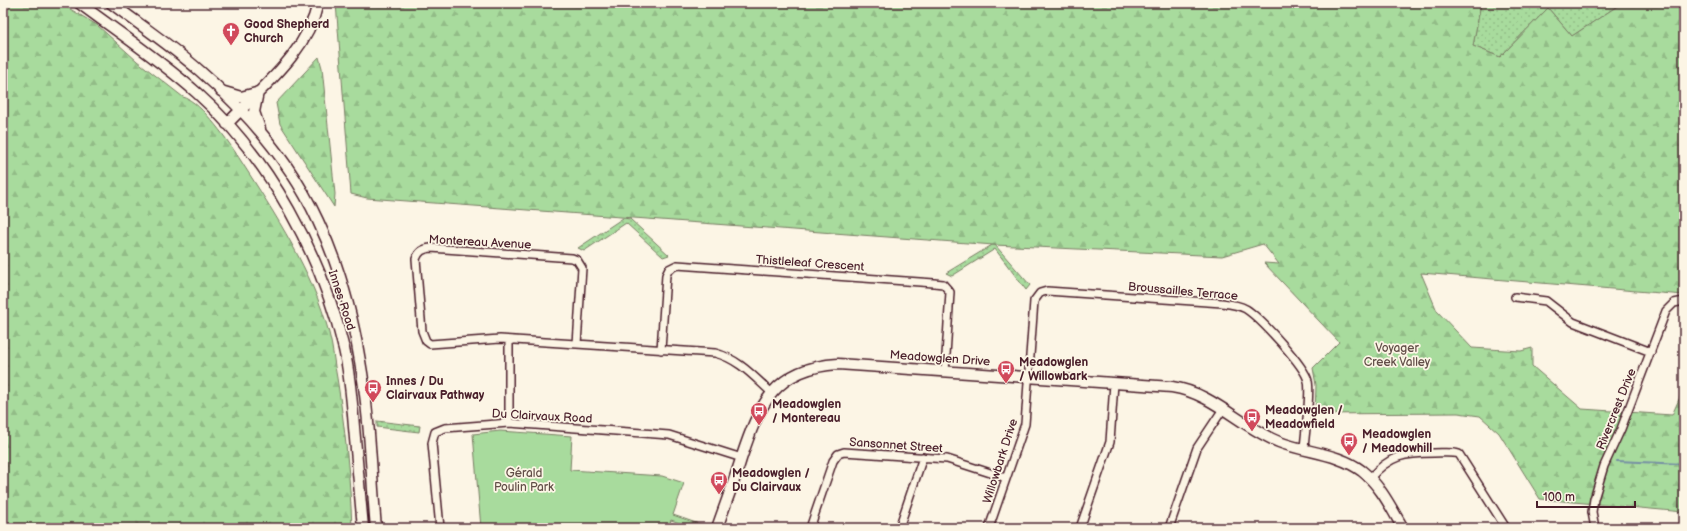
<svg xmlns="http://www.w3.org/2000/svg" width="1687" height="531" font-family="'Balsamiq Sans',sans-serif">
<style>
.grass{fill:url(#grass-dots);stroke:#797d64}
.forest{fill:url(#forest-firs);stroke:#797d64}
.green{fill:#a8db9d;stroke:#797d64}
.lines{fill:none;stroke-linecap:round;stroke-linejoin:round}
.stream{stroke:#7690a4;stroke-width:2}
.street-casing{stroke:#4a1f2b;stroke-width:10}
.secondary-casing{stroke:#4a1f2b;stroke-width:13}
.street{stroke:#fcf5e5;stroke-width:7}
.secondary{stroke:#fcf5e5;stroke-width:10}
.labels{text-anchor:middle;stroke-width:3.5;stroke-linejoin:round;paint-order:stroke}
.poi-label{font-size:12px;font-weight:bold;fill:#4a1f2b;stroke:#fcf5e5;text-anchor:start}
.street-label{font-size:12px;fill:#4a1f2b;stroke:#fcf5e5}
.park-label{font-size:12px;fill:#624e48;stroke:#fcf5e5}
</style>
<defs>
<pattern id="grass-dots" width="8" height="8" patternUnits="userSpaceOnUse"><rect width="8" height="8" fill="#a8db9d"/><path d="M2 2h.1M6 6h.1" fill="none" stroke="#92bc87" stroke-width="1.8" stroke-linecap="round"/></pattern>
<pattern id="forest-firs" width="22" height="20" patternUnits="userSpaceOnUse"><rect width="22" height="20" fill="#a8db9d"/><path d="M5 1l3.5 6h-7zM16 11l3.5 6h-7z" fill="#92bc87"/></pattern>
</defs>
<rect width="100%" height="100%" fill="#fcf5e5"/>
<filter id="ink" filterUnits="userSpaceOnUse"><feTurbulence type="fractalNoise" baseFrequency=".025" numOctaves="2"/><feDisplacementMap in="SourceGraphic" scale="8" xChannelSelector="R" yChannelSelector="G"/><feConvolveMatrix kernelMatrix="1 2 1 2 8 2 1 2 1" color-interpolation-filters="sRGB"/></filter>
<g filter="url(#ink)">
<path class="grass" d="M1481,3H1622L1572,36L1548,8L1500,57L1473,46Z
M623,218L630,219L669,255L663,257L626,223L584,251L578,248Z
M992,245H995L1030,285L1026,290L995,249L952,276L946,273Z
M377,421L420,426L419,432L377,427Z"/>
<path class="forest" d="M3,3H60L97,25L137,61L183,97C201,101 231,145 241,161C275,214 313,272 329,333C333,347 334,363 337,378C345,427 350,477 352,528H3Z
M336,3H1481L1473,46L1500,57L1548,8L1572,36L1622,3H1684V295L1421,273L1437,311L1472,348L1521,351L1532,348V366L1582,409L1672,415L1684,388V512L1540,499L1499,433L1480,416L1458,413L1315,414L1316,385L1313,368L1339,342L1264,263L1279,264L1263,244L1222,256L994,245L367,198L351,194Z
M319,57L322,68L335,194L334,207L280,124L276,103Z"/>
<path class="green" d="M500,431L572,436L570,470L662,476L684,483L673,515L705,526L704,528H694L671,520L668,528H481L473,434Z"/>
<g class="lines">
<path class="stream" d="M1617,461L1684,464"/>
<defs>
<path id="street" d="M1515,297L1546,301L1573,322L1651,352
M509,340V423
M577,344L582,268L577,260L572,258L431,248C423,249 419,251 416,259L422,331L426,341L430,344L500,339L715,353C739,359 754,377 772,393
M661,350L666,275L669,269L677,265L934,283L943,284L950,292L945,371
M1370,478C1390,455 1405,453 1434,453C1443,453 1452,452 1459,454L1506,528
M440,528L432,443L435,432L445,428L509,423L669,435L742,458
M810,528L833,461L838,454L844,452L947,459L1006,478
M899,528L923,457
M989,528L1025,424L1034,301L1040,293L1047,291L1222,303C1231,304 1239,305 1246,309C1260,318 1305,366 1308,381C1311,394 1305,433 1304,449
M1080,528L1110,442L1114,383
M1169,528L1197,448L1223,409
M1595,528L1592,512L1594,499L1604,466L1621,429L1666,311L1674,303L1684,301"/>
<path id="secondary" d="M79,3C118,32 160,60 197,93C269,157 322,256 344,349C350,375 352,401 354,427C357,461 360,494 363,528
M111,3C140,25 172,46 200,71C247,112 292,164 318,221C339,265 352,313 360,361C370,416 371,473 376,528
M221,91L241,97L256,93
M258,92L254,112L260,129
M227,124C261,88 307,54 318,3
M717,528C725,505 734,482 741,459C759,405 774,368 838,364L1172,387C1213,393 1241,427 1279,442C1307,453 1338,453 1362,471C1381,486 1391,508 1403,528"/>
</defs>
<use href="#street" class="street-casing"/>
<use href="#secondary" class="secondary-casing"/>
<use href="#street" class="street"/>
<use href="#secondary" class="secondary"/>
</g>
</g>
<defs>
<symbol id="church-pin" viewBox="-11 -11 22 30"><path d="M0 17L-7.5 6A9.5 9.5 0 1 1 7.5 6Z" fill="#d1495b" stroke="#fcf5e5"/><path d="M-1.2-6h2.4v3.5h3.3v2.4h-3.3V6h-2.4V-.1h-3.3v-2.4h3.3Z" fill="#fff"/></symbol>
<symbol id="bus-pin" viewBox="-11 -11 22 30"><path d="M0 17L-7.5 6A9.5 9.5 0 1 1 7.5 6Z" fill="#d1495b" stroke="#fcf5e5"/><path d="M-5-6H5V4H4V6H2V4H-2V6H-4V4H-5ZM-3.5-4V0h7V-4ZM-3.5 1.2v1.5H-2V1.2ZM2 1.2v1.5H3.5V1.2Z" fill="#fff"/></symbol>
</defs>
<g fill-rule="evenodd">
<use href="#church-pin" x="221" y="21" width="20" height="27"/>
<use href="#bus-pin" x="996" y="359" width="20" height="27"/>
<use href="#bus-pin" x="363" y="378" width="20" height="27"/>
<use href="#bus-pin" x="749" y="401" width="20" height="27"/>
<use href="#bus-pin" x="1242" y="407" width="20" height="27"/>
<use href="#bus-pin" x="1339" y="431" width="20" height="27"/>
<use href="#bus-pin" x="709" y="470" width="20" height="27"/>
</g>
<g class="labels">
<g class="poi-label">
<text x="244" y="28">Good Shepherd<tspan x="244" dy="14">Church</tspan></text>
<text x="1019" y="366">Meadowglen<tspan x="1019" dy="14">/ Willowbark</tspan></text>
<text x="386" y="385">Innes / Du<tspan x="386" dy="14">Clairvaux Pathway</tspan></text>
<text x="772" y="408">Meadowglen<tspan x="772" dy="14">/ Montereau</tspan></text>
<text x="1265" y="414">Meadowglen /<tspan x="1265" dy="14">Meadowfield</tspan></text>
<text x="1362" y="438">Meadowglen<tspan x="1362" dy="14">/ Meadowhill</tspan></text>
<text x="732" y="477">Meadowglen /<tspan x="732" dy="14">Du Clairvaux</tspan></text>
</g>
<g class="street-label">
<text transform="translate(480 242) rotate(3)" y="4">Montereau Avenue</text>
<text transform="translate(810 263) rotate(4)" y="4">Thistleleaf Crescent</text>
<text transform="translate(1183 291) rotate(5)" y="4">Broussailles Terrace</text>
<text transform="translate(342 300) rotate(72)" y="4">Innes Road</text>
<text transform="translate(940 358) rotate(4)" y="4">Meadowglen Drive</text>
<text transform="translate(1616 409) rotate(-68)" y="4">Rivercrest Drive</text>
<text transform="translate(542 416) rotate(3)" y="4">Du Clairvaux Road</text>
<text transform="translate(896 445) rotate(4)" y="4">Sansonnet Street</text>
<text transform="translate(1000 461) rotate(-72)" y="4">Willowbark Drive</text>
</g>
<g class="park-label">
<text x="1397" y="352">Voyager<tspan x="1397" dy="14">Creek Valley</tspan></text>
<text x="524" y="477">Gérald<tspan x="524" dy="14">Poulin Park</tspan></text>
</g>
</g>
<rect width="1687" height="531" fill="none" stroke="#fcf5e5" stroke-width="16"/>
<rect x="8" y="8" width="1671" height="515" fill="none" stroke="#4a1f2b" stroke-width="1.5" filter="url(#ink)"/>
<path d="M1537 501v6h98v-6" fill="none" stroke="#4a1f2b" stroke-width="2"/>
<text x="1543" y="501" font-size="12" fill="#4a1f2b" stroke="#fcf5e5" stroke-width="3" paint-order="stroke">100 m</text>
</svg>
